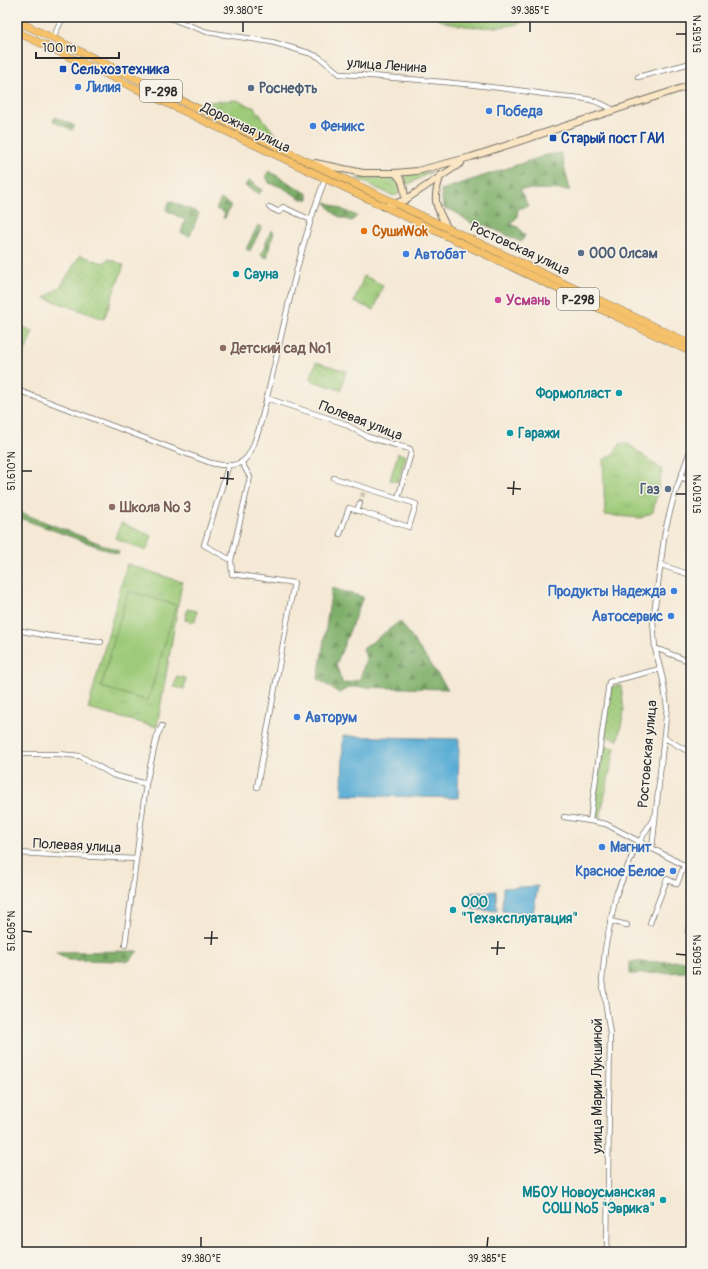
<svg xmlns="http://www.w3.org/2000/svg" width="708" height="1269" font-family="Pangolin,sans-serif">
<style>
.grass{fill:url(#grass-tufts);stroke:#647b52}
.forest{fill:url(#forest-firs);stroke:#546d4a}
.park{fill:url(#park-dots);stroke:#647b52}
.garden{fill:#9ecb79;stroke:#647b52}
.water{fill:#5aadd5;stroke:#426c80}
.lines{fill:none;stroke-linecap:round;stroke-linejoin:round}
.minor-tunnel{stroke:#cdc3b3;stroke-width:4.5;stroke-dasharray:4.5 2;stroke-linecap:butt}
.minor-casing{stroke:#726e66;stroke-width:6}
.secondary-casing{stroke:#726e66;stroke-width:8}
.trunk-casing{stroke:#726e66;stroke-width:8}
.minor{stroke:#fff;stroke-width:4.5}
.secondary{stroke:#fbe6c4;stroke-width:6}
.trunk{stroke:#f5c16b;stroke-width:7}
.ticks{fill:none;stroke:#2b2b2b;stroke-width:1.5}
.transit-dot{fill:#1a4fb4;stroke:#f7f3e8;stroke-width:1.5}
.shop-dot{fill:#3f7fe0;stroke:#f7f3e8;stroke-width:1.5}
.service-dot{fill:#5c6f8a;stroke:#f7f3e8;stroke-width:1.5}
.food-dot{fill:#e8710a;stroke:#f7f3e8;stroke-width:1.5}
.culture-dot{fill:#0f9aa8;stroke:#f7f3e8;stroke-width:1.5}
.hotel-dot{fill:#d1479c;stroke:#f7f3e8;stroke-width:1.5}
.education-dot{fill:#8d6e63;stroke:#f7f3e8;stroke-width:1.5}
.labels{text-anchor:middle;stroke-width:3;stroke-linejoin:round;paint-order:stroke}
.shield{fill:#f7f3e8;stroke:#686764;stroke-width:1}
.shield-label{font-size:13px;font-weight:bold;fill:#2b2b2b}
.street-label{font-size:14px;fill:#2b2b2b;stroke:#f7f3e8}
.transit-label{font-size:14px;font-weight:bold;fill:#164399;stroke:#f7f3e8;text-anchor:start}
.shop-label{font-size:14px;font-weight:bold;fill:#366cbe;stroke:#f7f3e8;text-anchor:start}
.service-label{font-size:14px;font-weight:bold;fill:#4e5e75;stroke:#f7f3e8;text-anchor:start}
.food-label{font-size:14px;font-weight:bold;fill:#c56008;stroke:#f7f3e8;text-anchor:start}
.culture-label{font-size:14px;font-weight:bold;fill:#0d838f;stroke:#f7f3e8;text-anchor:start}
.hotel-label{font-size:14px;font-weight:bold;fill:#b23c85;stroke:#f7f3e8;text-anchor:start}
.education-label{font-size:14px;font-weight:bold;fill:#785e54;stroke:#f7f3e8;text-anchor:start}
.neatline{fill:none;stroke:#2b2b2b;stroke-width:1.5}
.ticks-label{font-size:10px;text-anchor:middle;fill:#2b2b2b}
</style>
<defs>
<pattern id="grass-tufts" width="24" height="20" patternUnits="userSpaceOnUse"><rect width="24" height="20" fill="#9ecb79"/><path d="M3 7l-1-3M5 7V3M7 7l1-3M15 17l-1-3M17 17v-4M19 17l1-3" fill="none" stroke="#88ae69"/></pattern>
<pattern id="forest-firs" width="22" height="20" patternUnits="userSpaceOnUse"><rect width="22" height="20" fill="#7eaf69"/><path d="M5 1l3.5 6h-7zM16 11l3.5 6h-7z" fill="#678f57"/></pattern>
<pattern id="park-dots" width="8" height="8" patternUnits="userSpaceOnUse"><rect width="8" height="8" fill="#9ecb79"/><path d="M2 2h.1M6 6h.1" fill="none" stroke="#88ae69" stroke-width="1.8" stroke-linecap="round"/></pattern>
</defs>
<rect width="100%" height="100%" fill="#f7f3e8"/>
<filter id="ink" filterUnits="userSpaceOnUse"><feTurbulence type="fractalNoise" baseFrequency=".025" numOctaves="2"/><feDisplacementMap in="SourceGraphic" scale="8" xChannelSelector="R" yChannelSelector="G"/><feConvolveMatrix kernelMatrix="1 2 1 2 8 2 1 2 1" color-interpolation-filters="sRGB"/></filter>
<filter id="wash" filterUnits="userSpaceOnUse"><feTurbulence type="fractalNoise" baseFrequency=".012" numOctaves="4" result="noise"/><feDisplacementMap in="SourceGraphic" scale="16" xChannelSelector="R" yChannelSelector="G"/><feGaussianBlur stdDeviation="0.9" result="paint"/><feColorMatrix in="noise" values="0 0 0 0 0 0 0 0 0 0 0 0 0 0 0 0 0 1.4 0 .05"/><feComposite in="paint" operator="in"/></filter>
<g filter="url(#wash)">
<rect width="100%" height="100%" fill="#f5e9d5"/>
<path class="grass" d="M237,100L255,108L277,137L205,102Z
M433,171L407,185L406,180L403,176Z
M356,178H388L396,181L400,185L399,194L393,196Z
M364,276L383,285L374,310L354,302Z
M17,325L33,331L21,362L17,360Z
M627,443L662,470L653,512L641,518L605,515L603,460L613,454L620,444Z
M127,564L182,582L157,727L88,709Z"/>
<path class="forest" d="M55,117L75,126L72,130L53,121Z
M561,153L570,190L520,189L528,206L518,209L517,217L511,224L518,227L525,236L521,242L485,225C471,228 464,216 453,211C450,209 446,209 443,208L441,190L547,155Z
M269,171L308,194V199H301L282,187L269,183L266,175Z
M249,180L262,190L259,194L245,186Z
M221,199L231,205L225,218H223L225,213L216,209Z
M170,201L199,213L190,236L181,233L185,220L166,210Z
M326,202L357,216L352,221C339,218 332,214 326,202Z
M258,225L262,227L250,251L246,249Z
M271,230L274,232L267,258L261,255Z
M17,511L119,551L118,554L17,517Z
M332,588L363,597L336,665L343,684L360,679L366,658L363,649L400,621L448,689L350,687L339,693L318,679Z
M138,951L129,961L69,960L55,952Z
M691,961V972L630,974V962Z"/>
<path class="park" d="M434,17H531C527,19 522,23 517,24C498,30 451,28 434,17Z
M80,255L103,263L109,259L124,265L104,319L45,298L61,286Z
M316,362L346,371L341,390L310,380Z
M398,453L406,456L398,482L390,480Z
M187,609L197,611L195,622L185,620Z
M177,676L186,678L184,689L174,687Z
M621,685L624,711L618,740L605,736L611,687Z
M604,746L615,748L600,818L593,817Z"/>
<path class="garden" d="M121,523L152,536L146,551L115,538Z
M128,591L176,605L148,701L101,687Z"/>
<path class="water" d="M343,736L459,739L458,798L342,795Z
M538,886L533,914L502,911L503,888Z
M496,891L497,911L472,909L471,893Z"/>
</g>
<g filter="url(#ink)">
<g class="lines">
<path class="minor-tunnel" d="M360,503L364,491"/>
<defs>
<path id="minor" d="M167,17L207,32L272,42L309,53L319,57L340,74L359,75C423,80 487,85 551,95C576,99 589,95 613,110
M53,38L63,17
M638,77L691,63
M269,207L279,212L283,207L311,220
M17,390L211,463C245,471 249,459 259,429C281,346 294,260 325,179
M266,398L343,423L368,437L410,449L411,453L398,498L416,504L409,527L349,508L340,534
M242,463L250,477L231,560L232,574L294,583L257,787
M228,467L204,545L231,560
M680,477L691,481
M334,478L398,498
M357,511L360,503
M661,565L691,575
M17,630L49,636L101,642
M655,648L691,662
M660,669L609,682L590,821L606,824L691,869
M665,738L691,753
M17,754H59L80,756L113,775L146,784
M564,817L590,821
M652,849L667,707L663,680L655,648L653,621L665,531L674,496L691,448
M17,853L135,859
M610,921L627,925
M650,923L667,879L677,884L684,866
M688,931L691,924
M125,945L146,784L157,736L162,726
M607,1252L610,1034L602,981L605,949L616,895L634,851L656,814"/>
<path id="secondary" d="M315,163L363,173H395L417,171L471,157L691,85
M395,173C404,181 404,188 405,200
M441,175C432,199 435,206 447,227
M384,207L405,200L461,163"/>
<path id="trunk" d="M17,21L294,155L691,344
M17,32L691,352"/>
</defs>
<use href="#minor" class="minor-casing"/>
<use href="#secondary" class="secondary-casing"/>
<use href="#trunk" class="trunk-casing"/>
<use href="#minor" class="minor"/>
<use href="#secondary" class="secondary"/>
<use href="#trunk" class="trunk"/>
</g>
</g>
<path class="ticks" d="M243,32V22M530,32V22M676,34H686M22,471H32M220,478L234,479M227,485L228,471M507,488L521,489M676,494H686M513,495L514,481M22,931L32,932M204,938H218M211,945L212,931M491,948H505M676,954L686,955M497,955L498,941M201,1247V1237M487,1247L488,1237"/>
<g class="transit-dot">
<rect x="59" y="65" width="8" height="8" rx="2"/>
<rect x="549" y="134" width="8" height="8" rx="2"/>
</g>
<g class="shop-dot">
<circle cx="78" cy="87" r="4"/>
<circle cx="489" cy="111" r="4"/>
<circle cx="313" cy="126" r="4"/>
<circle cx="406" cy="254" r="4"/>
<circle cx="674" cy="591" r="4"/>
<circle cx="671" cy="616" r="4"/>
<circle cx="297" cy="717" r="4"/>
<circle cx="602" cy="847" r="4"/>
<circle cx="673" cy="871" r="4"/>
</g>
<g class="service-dot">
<circle cx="251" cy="88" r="4"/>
<circle cx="581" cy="253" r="4"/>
<circle cx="668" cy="489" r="4"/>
</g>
<circle class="food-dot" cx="364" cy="231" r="4"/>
<g class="culture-dot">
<circle cx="236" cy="274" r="4"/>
<circle cx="619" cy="393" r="4"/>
<circle cx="510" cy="433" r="4"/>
<circle cx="453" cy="910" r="4"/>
<circle cx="663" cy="1200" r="4"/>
</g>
<circle class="hotel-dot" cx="498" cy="300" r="4"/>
<g class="education-dot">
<circle cx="223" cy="348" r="4"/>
<circle cx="112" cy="507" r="4"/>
</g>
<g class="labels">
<g class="shield">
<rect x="140" y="80" width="42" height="22" rx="3"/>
<rect x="557" y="288" width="42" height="22" rx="3"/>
</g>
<g class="shield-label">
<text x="161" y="96">Р-298</text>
<text x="578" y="304">Р-298</text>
</g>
<g class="street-label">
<text transform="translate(387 65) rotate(4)" y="5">улица Ленина</text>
<text transform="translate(246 127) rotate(26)" y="5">Дорожная улица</text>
<text transform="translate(520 248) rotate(25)" y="5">Ростовская улица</text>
<text transform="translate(361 420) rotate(21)" y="5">Полевая улица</text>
<text transform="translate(647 754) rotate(-85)" y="5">Ростовская улица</text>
<text transform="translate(77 845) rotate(3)" y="5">Полевая улица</text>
<text transform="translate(597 1086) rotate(-90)" y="5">улица Марии Лукшиной</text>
</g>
<g class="transit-label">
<text x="71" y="74">Сельхозтехника</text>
<text x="561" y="143">Старый пост ГАИ</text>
</g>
<g class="shop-label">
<text x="86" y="92">Лилия</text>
<text x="497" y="116">Победа</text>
<text x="321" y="131">Феникс</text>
<text x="414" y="259">Автобат</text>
<text x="666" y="596" text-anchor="end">Продукты Надежда</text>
<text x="663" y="621" text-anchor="end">Автосервис</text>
<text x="305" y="722">Авторум</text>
<text x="610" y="852">Магнит</text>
<text x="665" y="876" text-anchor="end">Красное Белое</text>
</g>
<g class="service-label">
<text x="259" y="93">Роснефть</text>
<text x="589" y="258">ООО Олсам</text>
<text x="660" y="494" text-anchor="end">Газ</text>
</g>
<g class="food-label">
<text x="372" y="236">CушиWok</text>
</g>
<g class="culture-label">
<text x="244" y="279">Сауна</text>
<text x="611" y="398" text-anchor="end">Формопласт</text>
<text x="518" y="438">Гаражи</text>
<text x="461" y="907">ООО<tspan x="461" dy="16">"Техэксплуатация"</tspan></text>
<text x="655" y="1197" text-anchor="end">МБОУ Новоусманская<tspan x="655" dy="16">СОШ №5 "Эврика"</tspan></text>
</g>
<g class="hotel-label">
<text x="506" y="305">Усмань</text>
</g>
<g class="education-label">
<text x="231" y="353">Детский сад №1</text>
<text x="120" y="512">Школа № 3</text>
</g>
</g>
<rect width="708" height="1269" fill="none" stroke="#f7f3e8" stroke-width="44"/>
<path d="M36 52v6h83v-6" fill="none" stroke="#2b2b2b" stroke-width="2"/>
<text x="42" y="52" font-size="12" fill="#2b2b2b" stroke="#f7f3e8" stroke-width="3" paint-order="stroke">100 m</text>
<rect x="22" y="22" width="664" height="1225" class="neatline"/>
<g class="ticks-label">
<text x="243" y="14">39.380°E</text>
<text x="530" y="14">39.385°E</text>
<text transform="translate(697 34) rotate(-90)" y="4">51.615°N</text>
<text transform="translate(11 471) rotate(-90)" y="4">51.610°N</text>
<text transform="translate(697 494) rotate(-90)" y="4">51.610°N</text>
<text transform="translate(11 931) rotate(-90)" y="4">51.605°N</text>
<text transform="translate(697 955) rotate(-90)" y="4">51.605°N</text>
<text x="201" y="1262">39.380°E</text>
<text x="487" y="1262">39.385°E</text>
</g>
</svg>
